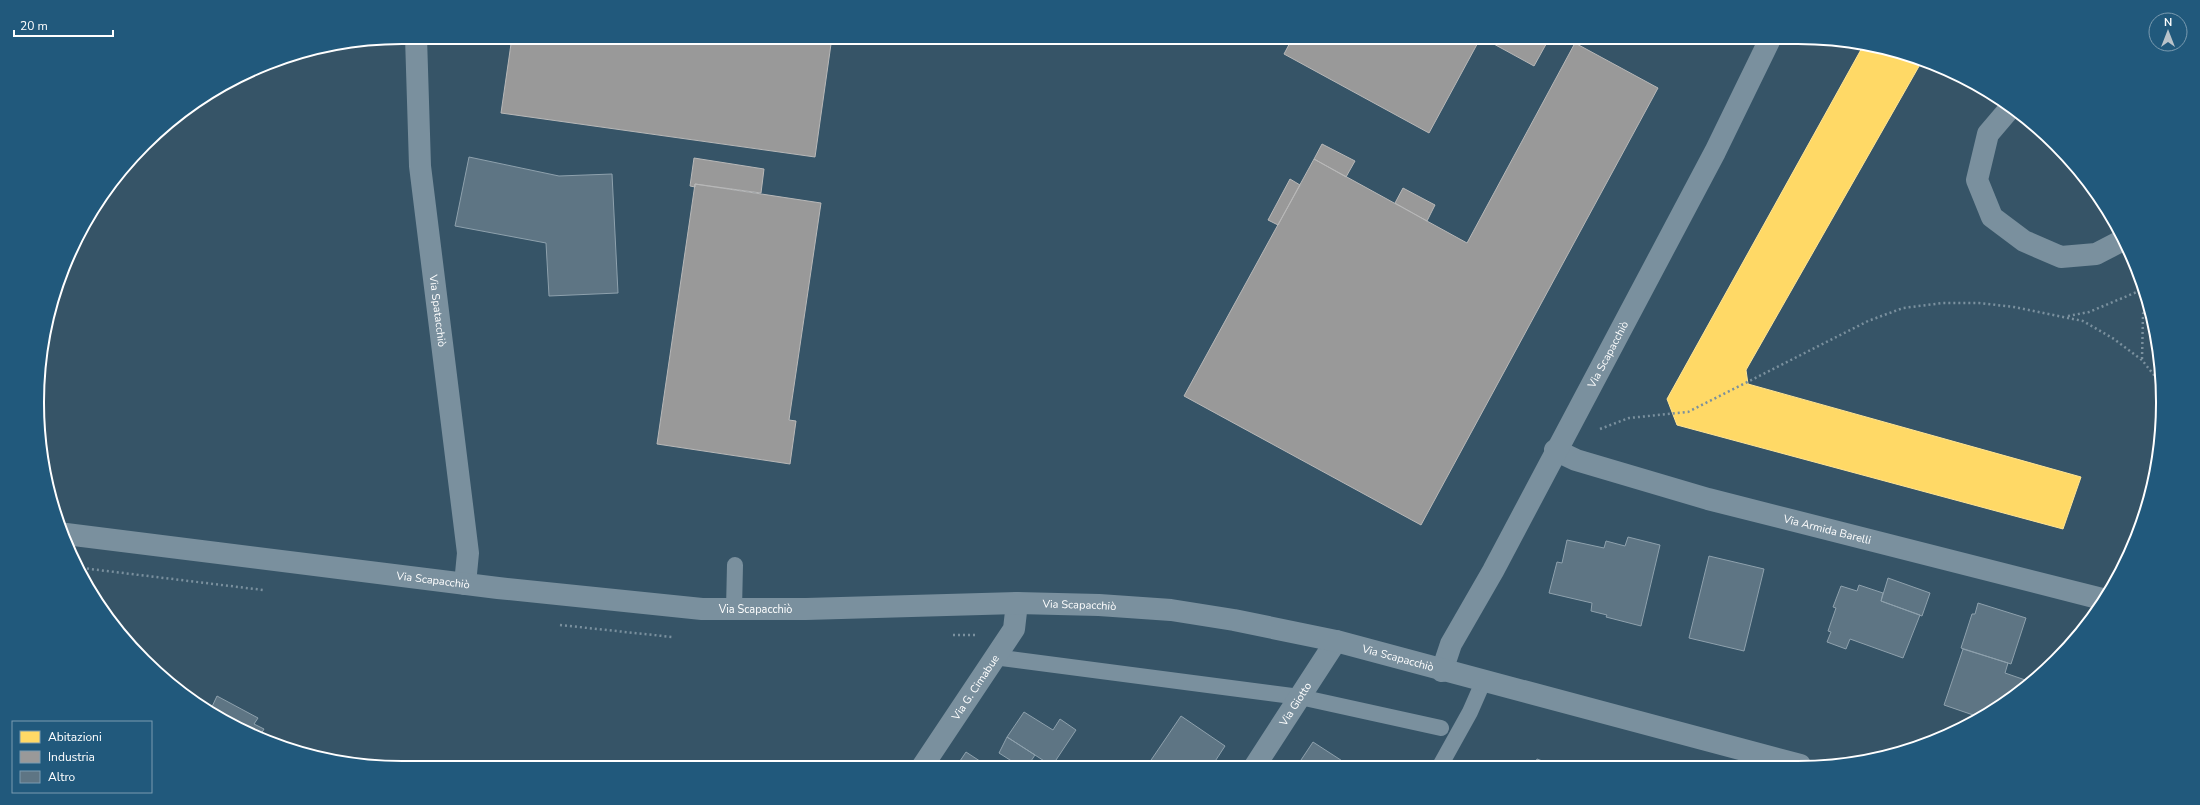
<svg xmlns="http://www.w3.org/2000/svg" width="2200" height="805" font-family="'Nunito Sans',sans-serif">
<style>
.homes{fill:#ffd966;stroke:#ffe494}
.industry{fill:#999;stroke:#b8b8b8}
.building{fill:#5e7584;stroke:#8ea1ad}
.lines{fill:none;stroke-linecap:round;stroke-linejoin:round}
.path{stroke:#7a909e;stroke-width:2.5;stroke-dasharray:2 3;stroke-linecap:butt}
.service{stroke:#7a909e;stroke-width:16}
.minor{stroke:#7a909e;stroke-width:22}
.tertiary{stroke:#7a909e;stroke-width:22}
.labels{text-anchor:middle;stroke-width:4;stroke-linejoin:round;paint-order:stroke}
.street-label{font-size:11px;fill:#fff;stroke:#21597c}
.rim{fill:none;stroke:#fff;stroke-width:2}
</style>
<rect width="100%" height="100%" fill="#365467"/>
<path class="homes" d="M1863,46L1892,49L1922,61L1746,370L1748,384L2081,477L2063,529L1677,425L1667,399Z"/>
<path class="industry" d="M512,37H832L815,157L501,113Z
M1293,37H1550L1534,66L1481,37L1429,133L1284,54Z
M1575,43L1658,88L1421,525L1184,396L1314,159L1467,243Z
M1322,144L1355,161L1346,177L1314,159Z
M694,158L764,169L761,193L695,184V187L690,186Z
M1290,179L1300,185L1278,225L1268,220Z
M695,184L821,203L789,420L796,421L790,464L657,444Z
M1403,188L1435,205L1427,221L1395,203Z"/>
<path class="building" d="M469,157L559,176L612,174L618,293L549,296L546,243L455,226Z
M1628,537L1660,545L1641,626L1606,617L1607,615L1591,611L1592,603L1549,593L1557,562L1562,563L1567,540L1604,548L1606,541L1625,546Z
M1709,556L1764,569L1744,651L1689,638Z
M1888,578L1930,593L1922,616L1881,601Z
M1859,585L1883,593L1881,601L1920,615L1903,658L1850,639L1846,649L1827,642L1831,632L1828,631L1836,608L1833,607L1841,586L1857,591Z
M1978,603L2026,618L2011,664L1961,648L1972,614H1975Z
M1963,649L2008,663L2005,673L2031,682L1979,717L1944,705Z
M217,696L258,718L254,724L264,729L261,734L210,711Z
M1024,712L1053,730L1060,719L1076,730L1052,766L1007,737Z
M1181,716L1225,746L1212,766H1147Z
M1007,737L1035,755L1027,767H1021L999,753Z
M1313,742L1350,766H1297Z
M966,752L989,767H956Z
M1537,759L1553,765L1534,766Z"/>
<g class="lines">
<path class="path" d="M2068,316L2089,312L2144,289
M2142,359L2143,314L2148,304
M1600,429L1629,418L1688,412L1868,321L1903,308L1943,303H1979L2014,307L2083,321L2114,339L2142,360L2161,384
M82,568L263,590
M560,625L672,637
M953,635H976"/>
<path class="service" d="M734,609L735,565
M994,657L1300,697L1441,728
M1440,766L1470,712L1484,680"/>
<g class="minor">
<path id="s1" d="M416,37L420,166L468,553L465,584"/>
<path d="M2011,107L1988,134L1977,180L1992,217L2024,241L2061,257L2096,254L2123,240"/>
<path id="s2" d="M1555,450L1576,460L1708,499L2102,599"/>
<path id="s3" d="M1442,671L1451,644L1493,571L1715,152L1771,37"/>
<path id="s4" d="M1255,766L1336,641"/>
<path id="s5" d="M922,767L1014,629L1017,603"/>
</g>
<path class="tertiary" id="s6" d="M66,534L498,588L702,609H806L1017,603L1099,605L1171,610L1234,620L1336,641L1800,765"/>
</g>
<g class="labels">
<g class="street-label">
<text dy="4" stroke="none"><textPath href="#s1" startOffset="275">Via Spatacchiò</textPath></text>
<text dy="4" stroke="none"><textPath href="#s3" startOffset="358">Via Scapacchiò</textPath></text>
<text dy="4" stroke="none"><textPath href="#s2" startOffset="284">Via Armida Barelli</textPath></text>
<text dy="4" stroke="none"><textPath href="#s6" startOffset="370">Via Scapacchiò</textPath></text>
<text dy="4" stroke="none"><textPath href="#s6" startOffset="1018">Via Scapacchiò</textPath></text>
<text dy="4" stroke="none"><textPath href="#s6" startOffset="694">Via Scapacchiò</textPath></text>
<text dy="4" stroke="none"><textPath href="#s6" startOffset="1342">Via Scapacchiò</textPath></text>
<text dy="4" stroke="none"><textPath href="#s5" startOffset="96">Via G. Cimabue</textPath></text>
<text dy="4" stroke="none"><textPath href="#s4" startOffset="74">Via Giotto</textPath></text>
</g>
</g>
<path d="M0 0H2200V805H0ZM402 44H1798A358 358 0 0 1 2156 402V403A358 358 0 0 1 1798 761H402A358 358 0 0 1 44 403V402A358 358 0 0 1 402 44Z" fill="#21597c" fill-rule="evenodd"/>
<path class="rim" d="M402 44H1798A358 358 0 0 1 2156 402V403A358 358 0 0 1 1798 761H402A358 358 0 0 1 44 403V402A358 358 0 0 1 402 44Z"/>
<rect x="12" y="721" width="140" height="72" fill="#21597c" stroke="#7a9bb0"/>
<rect x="20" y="731" width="20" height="12" fill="#ffd966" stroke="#7a9bb0"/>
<text x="48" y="741" font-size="12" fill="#ffffff">Abitazioni</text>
<rect x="20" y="751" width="20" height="12" fill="#999999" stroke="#7a9bb0"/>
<text x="48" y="761" font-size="12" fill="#ffffff">Industria</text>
<rect x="20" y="771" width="20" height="12" fill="#5e7584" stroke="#7a9bb0"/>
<text x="48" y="781" font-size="12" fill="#ffffff">Altro</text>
<g transform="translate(2168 32)"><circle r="19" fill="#21597c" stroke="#7a9bb0"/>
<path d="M0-3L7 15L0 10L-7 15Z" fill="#b9c3ca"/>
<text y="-6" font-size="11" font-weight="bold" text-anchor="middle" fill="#ffffff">N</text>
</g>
<path d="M14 30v6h99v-6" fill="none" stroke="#ffffff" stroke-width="2"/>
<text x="20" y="30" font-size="12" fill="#ffffff" stroke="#21597c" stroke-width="3" paint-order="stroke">20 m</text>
</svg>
